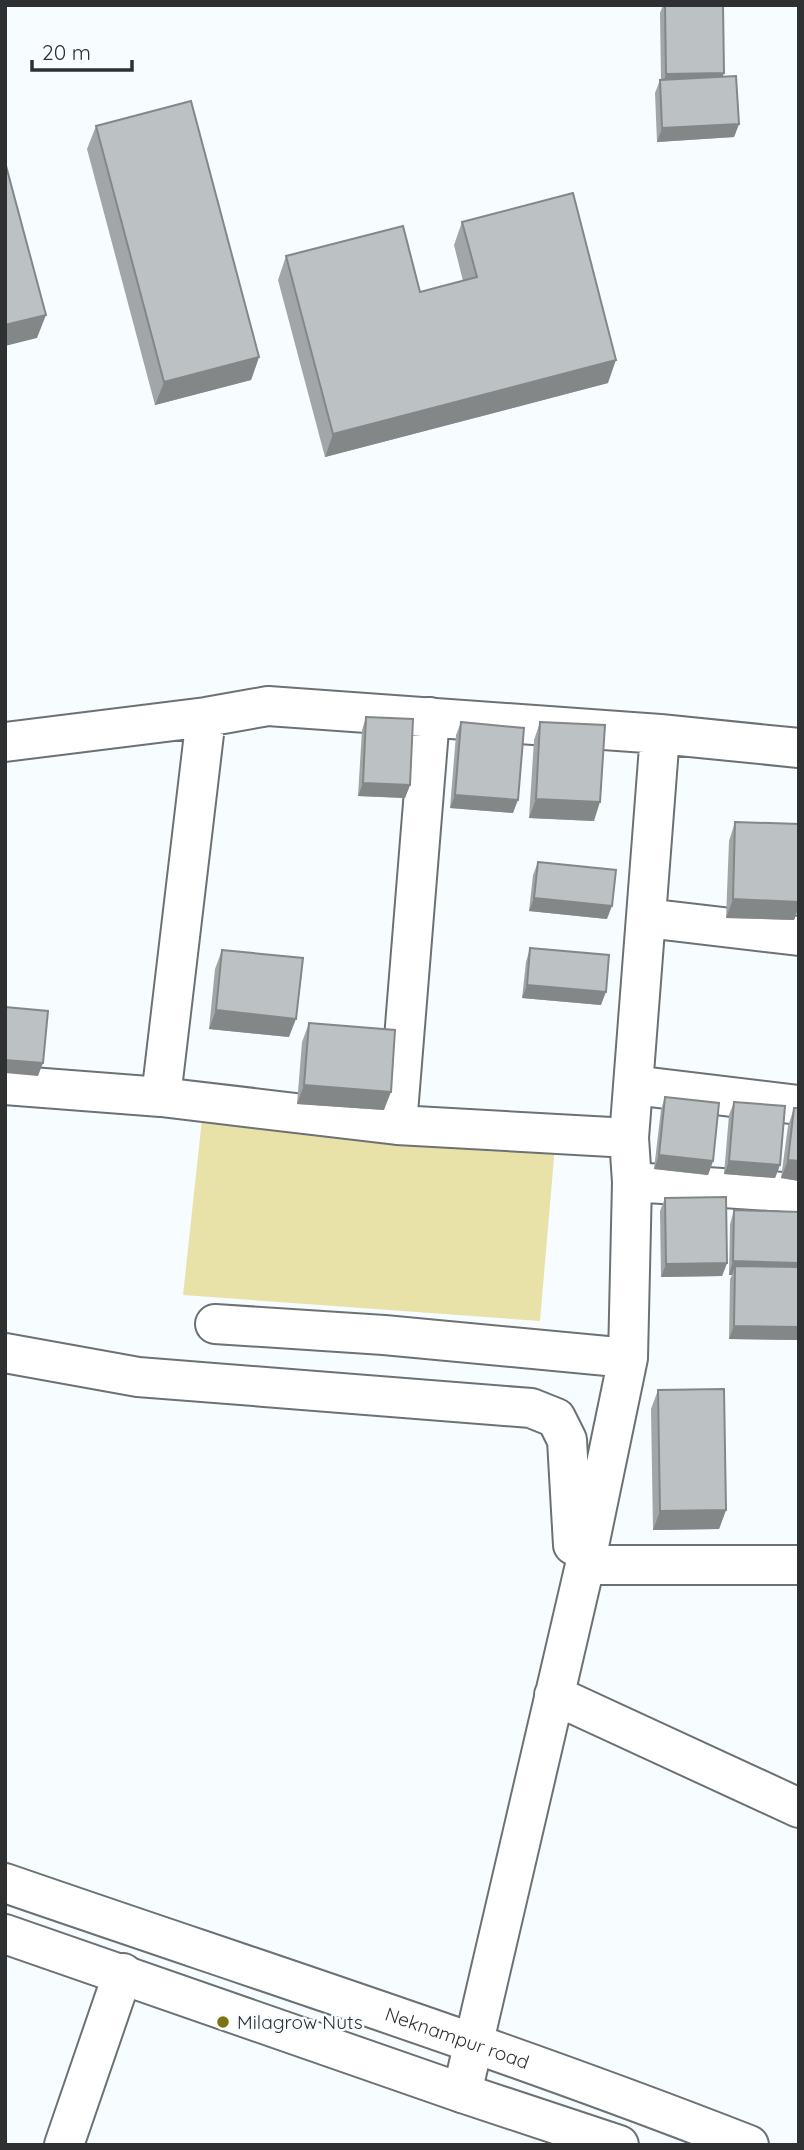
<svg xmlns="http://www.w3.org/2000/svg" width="804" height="2150" font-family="Quicksand,sans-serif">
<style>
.grass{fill:#e9e2a8}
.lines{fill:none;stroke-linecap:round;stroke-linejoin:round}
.minor-casing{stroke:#6c7173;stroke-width:42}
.tertiary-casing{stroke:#6c7173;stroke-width:42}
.minor{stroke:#fff;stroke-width:38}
.tertiary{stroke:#fff;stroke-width:38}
.wall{fill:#a2a6a8}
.shaded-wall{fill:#848788}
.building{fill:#bcc1c3;stroke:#848788;stroke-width:2}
.poi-dot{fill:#7d7213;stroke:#f6fcff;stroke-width:2.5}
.labels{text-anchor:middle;stroke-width:5;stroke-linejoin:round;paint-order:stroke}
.poi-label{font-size:19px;fill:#2e3032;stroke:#f6fcff;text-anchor:start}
.street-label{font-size:19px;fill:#2e3032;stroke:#f6fcff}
</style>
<rect width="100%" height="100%" fill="#f6fcff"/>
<path class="grass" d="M202,1119L555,1146L540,1321L183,1295Z"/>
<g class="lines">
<defs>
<path id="minor" d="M206,717L161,1097L397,1125
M430,717L397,1125L629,1138
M5,742L206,717L268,706L660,734L799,748
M646,918L799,936
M5,1085L161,1097
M633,1085L799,1105
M632,1182L799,1193
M215,1324L384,1335L628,1358
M5,1353L138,1377L531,1408L556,1418L567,1440L573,1545L581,1546
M585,1565H799
M554,1695L799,1808
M462,2093L585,1565L628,1358L632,1182L629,1138L660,734
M64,2145L123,1973"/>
<g id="tertiary">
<path id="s1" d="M5,1883C254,1969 504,2049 749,2145"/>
<path d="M5,1934L462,2093L619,2145"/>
</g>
</defs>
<use href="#minor" class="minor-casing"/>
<use href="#tertiary" class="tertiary-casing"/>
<use href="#minor" class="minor"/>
<use href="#tertiary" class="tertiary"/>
</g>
<path class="wall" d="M663,5H723V76L739,124L734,137L657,142L655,93L660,80H661L660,13Z
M96,126L259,357L251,380L155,405L87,149Z
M462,222L608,383L325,457L278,280L286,256L420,292L463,281L454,245Z
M366,717L410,785L405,798L358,796L362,730Z
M461,722L513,813L450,808L456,735Z
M540,722L594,821L529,818L534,740Z
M735,822L799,902V907L794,920L726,918L729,841Z
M538,862L607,919L529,911L533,875Z
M530,948L601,1005L522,998L526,962Z
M222,950L289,1037L209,1029L215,969Z
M309,1023L384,1110L297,1104L302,1042Z
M665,1097L713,1161L708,1175L654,1169L661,1110Z
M734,1102L780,1165L775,1178L724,1174L729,1115Z
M794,1108H799V1181L781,1178L788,1126Z
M665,1198L727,1263L722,1276L661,1277L660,1211Z
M734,1210L799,1212V1340L729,1339L730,1279L732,1275H729L730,1224Z
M658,1390L726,1510L719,1529L653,1530L651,1409Z"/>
<path class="shaded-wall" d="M724,73L720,86L662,87L666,74Z
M739,124L734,137L657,142L662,128Z
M46,315L37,338L5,346V325Z
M259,357L251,380L155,405L164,382Z
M616,360L608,383L325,457L333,434Z
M363,783L410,785L405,798L358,796Z
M455,795L518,800L513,813L450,808Z
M536,799L600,802L594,821L529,818Z
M534,898L612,906L607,919L529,911Z
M733,899L799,902V907L794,920L726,918Z
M527,985L606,992L601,1005L522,998Z
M216,1010L296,1019L289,1037L209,1029Z
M5,1060L43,1063L38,1076L5,1073Z
M304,1085L391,1092L384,1110L297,1104Z
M659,1155L713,1161L708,1175L654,1169Z
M788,1160L799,1161V1181L781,1178Z
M729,1161L780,1165L775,1178L724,1174Z
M733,1261L799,1263V1276L735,1266L732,1275H729Z
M727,1263L722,1276L661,1277L666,1264Z
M734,1326L799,1327V1340L729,1339Z
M726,1510L719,1529L653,1530L660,1511Z"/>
<path class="building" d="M665,5H723L724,73L666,74Z
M736,76L739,124L662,128L660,80Z
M191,101L259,357L164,382L96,126Z
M5,162L46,315L5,325Z
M573,193L616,360L333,434L286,256L403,226L420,292L477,277L462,222Z
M366,717L413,719L410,785L363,783Z
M461,722L524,728L518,800L455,795Z
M540,722L605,725L600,802L536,799Z
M735,822L799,824V902L733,899Z
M538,862L616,870L612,906L534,898Z
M530,948L609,955L606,992L527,985Z
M222,950L303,958L296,1019L216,1010Z
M5,1007L48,1011L43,1063L5,1060Z
M309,1023L395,1030L391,1092L304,1085Z
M665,1097L719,1103L713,1161L659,1155Z
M734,1102L785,1106L780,1165L729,1161Z
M794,1108H799V1161L788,1160Z
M726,1197L727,1263L666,1264L665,1198Z
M734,1210L799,1212V1263L733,1261Z
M735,1266L799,1267V1327L734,1326Z
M724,1389L726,1510L660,1511L658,1390Z"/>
<circle class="poi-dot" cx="223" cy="2022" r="7"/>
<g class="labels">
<g class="poi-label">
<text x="237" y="2029">Milagrow Nuts</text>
</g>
<g class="street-label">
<text dy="7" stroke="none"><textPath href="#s1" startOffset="478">Neknampur road</textPath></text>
</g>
</g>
<rect width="804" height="2150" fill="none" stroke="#2e3032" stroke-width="14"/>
<path d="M32 60v10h100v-10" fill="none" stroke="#2e3032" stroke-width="3.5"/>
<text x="42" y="60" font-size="21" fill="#2e3032" stroke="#f6fcff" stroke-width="5" paint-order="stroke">20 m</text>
</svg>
